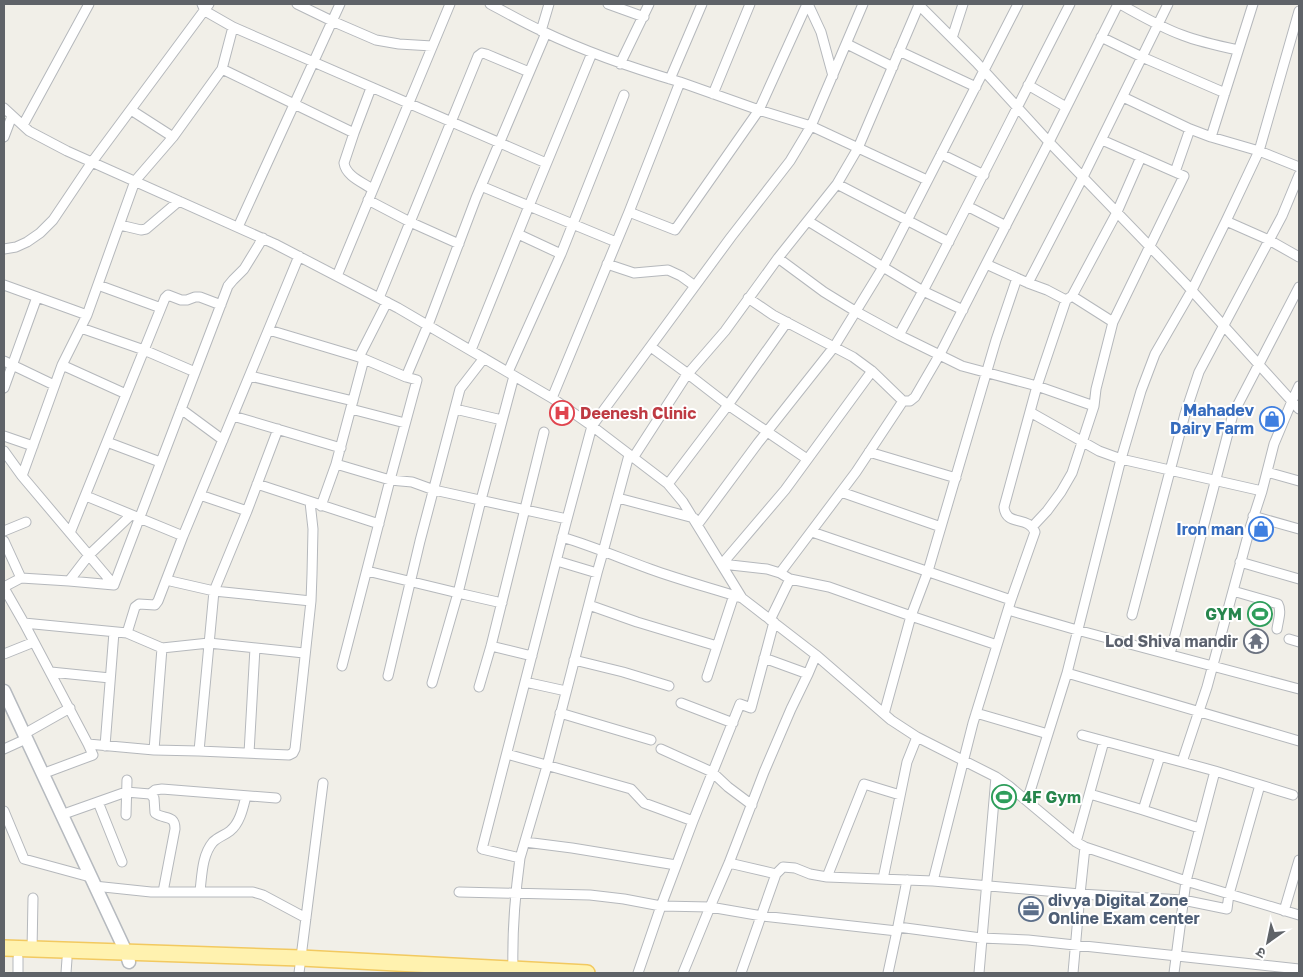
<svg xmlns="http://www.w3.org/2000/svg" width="1303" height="977" font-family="'Golos Text','Noto Sans Devanagari',sans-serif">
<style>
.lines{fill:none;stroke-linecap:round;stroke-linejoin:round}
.street-casing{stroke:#b5b8bc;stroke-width:11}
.secondary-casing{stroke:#b6babf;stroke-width:15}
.primary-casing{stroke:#f2c960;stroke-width:18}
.street{stroke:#fff;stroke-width:9}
.secondary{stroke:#fff;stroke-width:12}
.primary{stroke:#fff2af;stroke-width:15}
.labels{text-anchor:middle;stroke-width:4;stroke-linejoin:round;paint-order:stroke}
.shop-label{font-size:16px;font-weight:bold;fill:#366cbe;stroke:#fff;text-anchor:end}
.health-label{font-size:16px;font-weight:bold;fill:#be3a42;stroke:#fff;text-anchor:start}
.leisure-label{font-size:16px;font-weight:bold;fill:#27864d;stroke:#fff;text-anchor:end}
.worship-label{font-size:16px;font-weight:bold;fill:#5b616d;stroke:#fff;text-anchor:end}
.service-label{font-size:16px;font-weight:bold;fill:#4e5e75;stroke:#fff;text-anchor:start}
</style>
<rect width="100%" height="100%" fill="#f1efe8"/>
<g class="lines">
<defs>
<path id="street" d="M297,4L332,21L376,40L399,44L432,46
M490,4C507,13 524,23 542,31C586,52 632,68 680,82L629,212L552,398
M608,4L644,17
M808,4L821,32L833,76
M918,4L976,62L1049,142L1185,283L1299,409
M1120,4C1140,15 1160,27 1182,35C1200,42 1219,46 1238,50
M233,27L546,163
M541,31L549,4
M1101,37L1142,57L1225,93
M952,38L963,4
M847,44L893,67
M899,51L976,87
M620,64L649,4
M222,69L354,133
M670,79L702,4
M680,82L759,110L811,126L863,4
M1028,85L1066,107
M371,88L354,133L344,163C346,176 362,182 372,189
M713,94L750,4
M1123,97L1190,129L1211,137L1259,151L1299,11
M4,108L29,131L67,151L275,244L398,308L552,398L592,426L668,484L683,502L742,598L816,655L891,720L917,737L996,777L1009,786L1076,842L1085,847L1080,894L1073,973
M131,110L173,137
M23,125L89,4
M4,137L12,116
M1211,137L1253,4
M941,154L984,175
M1175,172L1190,129
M837,184L949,242
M481,186L529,206L592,53
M368,200L410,222L459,244
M967,206L1006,226
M629,212L675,230L759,110L807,4
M808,221L883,267L923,291L899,335
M1226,221L1269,240L1299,257
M120,225L141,230L146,229L179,201
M238,227L340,4
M518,234L561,254
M4,249L16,247L27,242L40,233L53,220L92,162L209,4
M778,258L824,292L855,311L899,335L962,366L1037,386L1094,406
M607,264L634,273L668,270L681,276L695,286
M986,264L1049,142L1118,4
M337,276L450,4
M1028,283L1083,177L1168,4
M4,285L87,315L135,181L173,137L222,69L233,27L205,11L202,4
M98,285L161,308
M1072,296L1117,212L1141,157
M379,298L478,56L482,53L486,54L529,72
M748,298L773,315L853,357L872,371L903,401
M963,310L923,291C973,196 1021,99 1070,4
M81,328L144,350L195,372
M269,330L359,357
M651,347L688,374L728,405L807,459
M471,350L529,206L616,242
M364,359L406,377
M4,361L54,385
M62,365L126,394
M872,371L785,490L722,564L767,569L780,573L856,472L903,401H910L915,397L940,354L986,264L1028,283L1047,290L1066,300L1072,296L1113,322L1184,176L1102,140
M508,372L561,254L624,95
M250,376L353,401
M4,388L37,297
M181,409L223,440
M351,409L405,423
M455,409L502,420
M1030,412L1099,451L1121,459L1262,491
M233,416L341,448
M4,436L33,446
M107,442L160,462
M4,451L22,476
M869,452L956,478
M633,458L686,376L725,331L778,258L837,184L858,148L919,5
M336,464L364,359L359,357L387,302
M1267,472L1299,481
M257,484L379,524
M668,484L728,405L787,322
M841,492L941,527
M200,495L247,511
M86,496L183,536
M618,498L694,518
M321,506L336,464L390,480L412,482L434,490L567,519L482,849L520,858C515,895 512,932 513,970
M1253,516L1299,529
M567,519L592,426L731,237L790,161L811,126L927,180
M698,524L758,443L834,347L883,267L893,248L1018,4
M1033,526L1047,511L1061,492L1072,473L1094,406L1096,389L1113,322
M4,531L26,522
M812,532L1011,600
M70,533L165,298L168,295L181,300H187L195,297H200L221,305
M562,537C592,546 620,558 650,569C680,580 711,588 742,598
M4,541L21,578
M557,561L597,573
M1240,562L1299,579
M367,571L458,593L432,683
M780,573L790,579L829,587L911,616L884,714
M166,580L214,591L247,511L278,429
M69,581L89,555L131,515
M114,585L228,286L233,280L244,269L263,238
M4,587L21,578L69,581L114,585L22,476L62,365L87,315
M4,588L24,623
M1233,591L1278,604C1282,611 1278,621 1277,629
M502,603L458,593L481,500L514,376
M589,605L637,622L717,646
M1008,610L1077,630L1299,689
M1132,615L1185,414L1199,372L1282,216L1299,175
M770,620L790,579
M774,622L751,708L740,704L693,821L661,906L710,907L762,916L897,931L888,973
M127,633L135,607L139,604L155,605L158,601L183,536L299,256
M1289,639L1299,642
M997,645L911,616L928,571L996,340L1017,278
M491,646L532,656
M4,654L34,642
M1170,654L1233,414L1299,287
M764,658L808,674
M574,660L623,672L669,686
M342,666L390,480L417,380L406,377L428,325L476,198L546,33
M51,672L110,678
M1067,673L1121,459L1141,391L1155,354L1192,290L1226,221L1259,151L1299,167
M388,676L420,541L460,389L484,358
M707,677L734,595
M525,682L566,691
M479,687L491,646L544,432
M681,703L733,723
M560,713L651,740
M976,713L1048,734
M24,734L70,708
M1082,735L1182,762
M88,744L24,623L127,633L162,648L209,643L304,653
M105,746L114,632
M4,749L26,739
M661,749L712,772L728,787L752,805
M154,750L162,648
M199,751L214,591L311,601
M249,753L255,648
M507,754L631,789L644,803L693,821
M1160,756L1143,810L1199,828
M1215,771L1293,795
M42,774L93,755L88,744L154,750L199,751L289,755L293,753L295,749L311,601L312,574L313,529L310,502
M150,794L155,790L162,789L276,798
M1090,794L1143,810
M1027,801L1067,673L1299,741
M98,802L122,862
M4,811L24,859L90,877
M61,815L126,792L150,794L154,798L155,813C164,820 175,814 175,829L163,892
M126,815L127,780
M525,842L572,848L676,865
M1076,842L1104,741
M1085,847L1186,881L1299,915
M520,858L547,766L597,573L603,552L629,455
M729,863L776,874
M827,877L864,784L900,795
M883,879L907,762L917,737
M933,881L973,723L1011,600L1035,532C1028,515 1006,527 1004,507L1037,386L1066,300
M94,886L151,892H253L263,895L306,918
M200,891C202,875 202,855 213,842C218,837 225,835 230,831C240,823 243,808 246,796
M459,892L590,895L624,899L661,906L638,973
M1284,911L1299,860
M898,927L981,938L1028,940L1299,969
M897,931L907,880
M32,950L33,898
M18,973V958
M66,973L67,959
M299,973L323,783
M683,973L710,907L729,863L764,772L791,709L808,674L816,655
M741,973L776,874L783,867L795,868L810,874L827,877L933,881L1080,894L1183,900L1227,909L1229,894L1260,785
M979,973L996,777
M1174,973L1186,881L1215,771L1182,762L1207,687L1250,528L1262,491L1274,444L1292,401L1299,386"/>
<path id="secondary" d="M4,691L126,952L129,962"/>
<path id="primary" d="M4,948L301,958L587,973"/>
</defs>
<use href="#street" class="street-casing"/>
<use href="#secondary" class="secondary-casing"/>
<use href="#primary" class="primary-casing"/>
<use href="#street" class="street"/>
<use href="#secondary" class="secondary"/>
<use href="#primary" class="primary"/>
</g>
<defs>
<symbol id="hospital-ring" viewBox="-11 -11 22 22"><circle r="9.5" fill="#fff" stroke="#e0444e" stroke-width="1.5"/><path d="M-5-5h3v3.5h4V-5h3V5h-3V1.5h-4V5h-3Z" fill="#e0444e"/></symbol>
<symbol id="shop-ring" viewBox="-11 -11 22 22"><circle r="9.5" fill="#fff" stroke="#3f7fe0" stroke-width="1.5"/><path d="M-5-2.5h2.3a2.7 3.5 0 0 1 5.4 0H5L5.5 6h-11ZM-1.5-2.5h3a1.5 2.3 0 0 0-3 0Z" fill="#3f7fe0"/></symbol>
<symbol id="stadium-ring" viewBox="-11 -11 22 22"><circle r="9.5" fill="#fff" stroke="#2e9e5b" stroke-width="1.5"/><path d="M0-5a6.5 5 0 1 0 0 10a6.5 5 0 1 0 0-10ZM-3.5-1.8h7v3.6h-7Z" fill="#2e9e5b"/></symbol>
<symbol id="temple-ring" viewBox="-11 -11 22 22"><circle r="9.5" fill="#fff" stroke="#6b7280" stroke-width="1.5"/><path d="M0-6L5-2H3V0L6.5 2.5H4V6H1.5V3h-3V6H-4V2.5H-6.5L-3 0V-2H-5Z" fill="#6b7280"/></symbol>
<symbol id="office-ring" viewBox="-11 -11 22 22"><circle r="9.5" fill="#fff" stroke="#5c6f8a" stroke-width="1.5"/><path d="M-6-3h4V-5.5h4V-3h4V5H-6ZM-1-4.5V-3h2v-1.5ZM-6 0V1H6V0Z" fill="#5c6f8a"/></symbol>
</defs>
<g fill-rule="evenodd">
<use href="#hospital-ring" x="548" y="399" width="28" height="28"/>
<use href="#shop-ring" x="1258" y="405" width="28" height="28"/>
<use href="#shop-ring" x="1247" y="515" width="28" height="28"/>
<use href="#stadium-ring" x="1246" y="600" width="28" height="28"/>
<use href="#temple-ring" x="1242" y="627" width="28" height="28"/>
<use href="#stadium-ring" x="990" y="783" width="28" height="28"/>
<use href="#office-ring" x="1017" y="895" width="28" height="28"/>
</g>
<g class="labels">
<g class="shop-label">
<text x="1254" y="416">Mahadev<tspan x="1254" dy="18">Dairy Farm</tspan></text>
<text x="1244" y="535">Iron man</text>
</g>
<g class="health-label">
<text x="580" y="419">Deenesh Clinic</text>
</g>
<g class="leisure-label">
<text x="1242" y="620">GYM</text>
<text x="1022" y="803" text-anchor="start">4F Gym</text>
</g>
<g class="worship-label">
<text x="1238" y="647">Lod Shiva mandir</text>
</g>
<g class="service-label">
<text x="1048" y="906">divya Digital Zone<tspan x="1048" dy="18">Online Exam center</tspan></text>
</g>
</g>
<rect width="1303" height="977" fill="none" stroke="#5f6368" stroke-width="10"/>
<g transform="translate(1268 942) rotate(213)" stroke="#ffffff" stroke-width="4" paint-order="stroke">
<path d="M0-4L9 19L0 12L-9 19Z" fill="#5f6368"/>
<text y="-8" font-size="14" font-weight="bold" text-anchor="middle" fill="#5f6368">उ</text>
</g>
</svg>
